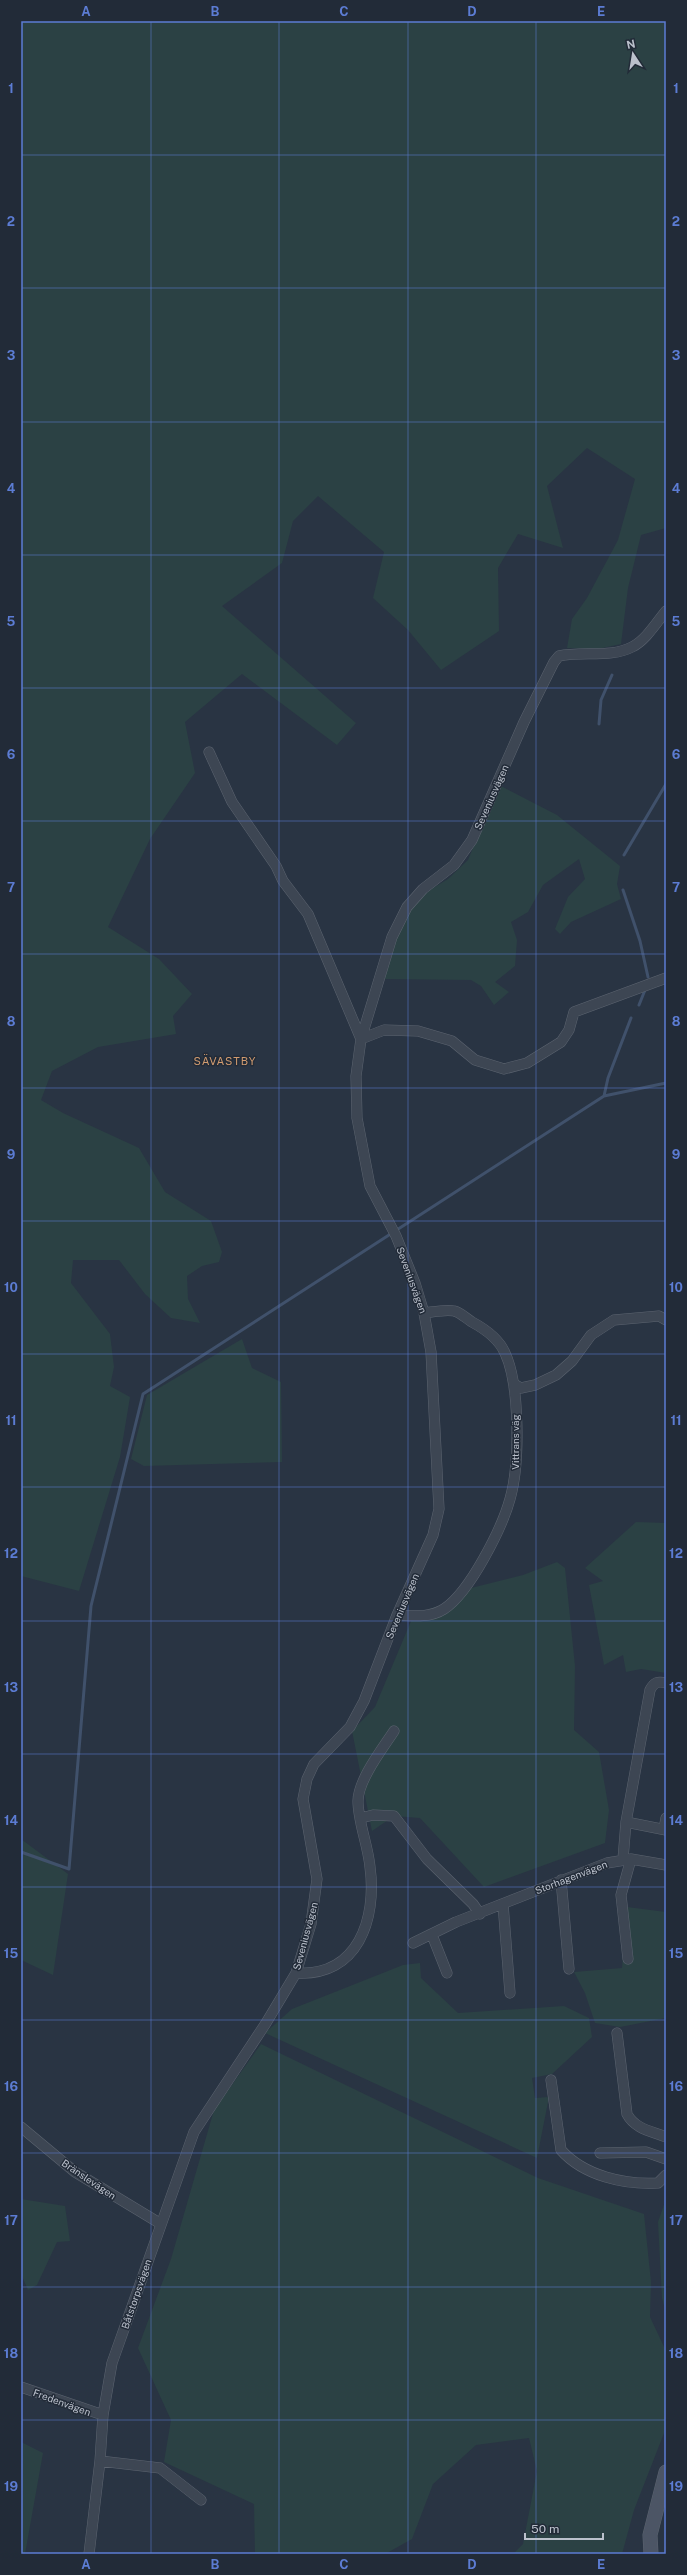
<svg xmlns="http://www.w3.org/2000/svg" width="687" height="2575" font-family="'Public Sans',sans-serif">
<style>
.green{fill:#2b4144}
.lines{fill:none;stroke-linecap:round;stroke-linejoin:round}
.stream{stroke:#40516b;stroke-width:3}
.street-casing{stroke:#5c6470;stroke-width:11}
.secondary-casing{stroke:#5c6470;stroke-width:15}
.street{stroke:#3d4653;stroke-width:10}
.secondary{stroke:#4c5565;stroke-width:14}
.grid{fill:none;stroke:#5c7cd3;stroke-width:1;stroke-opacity:0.55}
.labels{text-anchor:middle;stroke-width:3;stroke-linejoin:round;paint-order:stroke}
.street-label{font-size:10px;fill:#bbc1cc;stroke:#222b38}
.neighbourhood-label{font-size:11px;letter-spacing:1px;fill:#d29c70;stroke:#222b38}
.neatline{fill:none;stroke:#5c7cd3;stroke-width:1.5}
.grid-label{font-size:13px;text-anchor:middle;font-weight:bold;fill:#5c7cd3}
</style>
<rect width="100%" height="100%" fill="#293443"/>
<path class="green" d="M21,21H666V528L641,535L628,588L621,644L598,649L567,648L572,619L587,598L618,540L635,479L587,448L547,486L563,548L518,534L498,568L499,631L441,670L408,630L373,598L384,552L318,496L293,521L282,563L222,606L356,723L337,745L242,674L185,722L195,773L150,839L108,927L159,959L192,994L173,1016L176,1034L98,1047L52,1071L41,1100L63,1113L139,1148L165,1192L211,1221L222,1252L219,1262L202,1266L187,1276L188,1299L200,1323L171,1318L145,1294L119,1260H73L71,1283L110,1334L114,1367L110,1386L130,1397L120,1457L79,1591L21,1576Z
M499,785L557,815L620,866L617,884L621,899L571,922L560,934L555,929L568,897L585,879L579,859L543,885L528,912L511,922L517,940L515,966L495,982L509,992L494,1005L481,986L471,980L382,979L402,922L423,894L448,879L468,860Z
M242,1339L252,1368L281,1382L282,1462L144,1466L131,1459L147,1395Z
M636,1522L666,1523V1673L641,1669L626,1672L623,1655L604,1665L589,1585L603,1581L585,1568Z
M557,1562L565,1568L575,1666L574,1730L599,1752L609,1810L605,1843L484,1887L420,1818L394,1816L372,1831L352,1731L375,1707L414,1614L454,1601L471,1588L523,1575Z
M21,1839L68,1874L53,1975L21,1960Z
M627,1907L666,1912V2018L620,2027L595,2023L585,1993L574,1972L622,1968Z
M420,1963L421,1978L458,2013L564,2006L589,2018L592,2037L552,2074L532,2078L535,2098L549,2097L537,2158L265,2033L292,2009L403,1965Z
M261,2044L538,2178L644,2214L651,2282L650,2317L666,2351V2428L634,2510L622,2554H513L523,2544L537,2471L529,2438L476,2445L433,2484L412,2539L385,2554H255L254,2504L164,2462L171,2420L138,2348L171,2259L214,2110Z
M21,2199L65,2206L70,2241L57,2242L37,2285L28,2290L21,2274Z
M666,2199V2313L662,2298L658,2222Z
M21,2442L43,2453L25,2554H21Z"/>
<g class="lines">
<path class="stream" d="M599,724L601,700L612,675
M624,855L666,784
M623,890L640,941L648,977
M639,1005L645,990
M604,1096L608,1078L631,1018
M21,1852L69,1869L91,1606L143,1394L604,1096L666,1083"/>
<defs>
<path id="street" d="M209,752L232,802L276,866L283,881L308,914L361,1039L384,1030L418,1031L452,1041L475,1060L504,1069L527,1063L561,1042L569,1030L574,1012L666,978
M514,1384L521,1388L535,1385L556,1375L572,1361L591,1335L614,1320L659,1316L666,1320
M397,1615C413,1616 430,1618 444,1609C470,1592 502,1528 510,1499C520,1464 520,1385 505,1353C499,1339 485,1329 472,1322C467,1319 460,1312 454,1311C446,1309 433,1312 424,1313
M361,1818L373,1815L394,1816L427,1859L473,1904L480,1914
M626,1822L650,1690C654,1682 658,1681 666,1683
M664,1829L666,1818
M623,1859L626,1822L666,1830
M561,1880L569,1969
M503,1904L510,1993
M432,1935L447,1973
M413,1943L456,1922L607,1863L631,1859L666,1865
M628,1959L621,1895L631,1859
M296,1973C358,1977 377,1919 370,1867C368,1845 358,1822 358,1801C358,1780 383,1748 394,1731
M617,2033L627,2114C635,2129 651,2131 666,2137
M551,2080L561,2150C584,2176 625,2185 658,2183L666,2175
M21,2127L75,2172L161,2224
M600,2153L646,2152L666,2159
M21,2387L103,2415
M100,2461L160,2468L201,2500
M89,2554L100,2461L103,2415L112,2363L194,2132L266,2023L296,1973L311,1924L317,1879L303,1799L307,1779L314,1764L350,1727L364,1701L397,1615L433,1535L439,1509L431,1352L424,1313L415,1283L396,1236L370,1186L357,1118L356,1076L361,1039L392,937L407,907L423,889L454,865L472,840L524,722L554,662L559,656C583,651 611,658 632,647C646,640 656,623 666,611"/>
<path id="secondary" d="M651,2554L650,2535L666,2472"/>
</defs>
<use href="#street" class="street-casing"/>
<use href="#secondary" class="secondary-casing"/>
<use href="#street" class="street"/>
<use href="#secondary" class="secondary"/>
</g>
<path class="grid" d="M151,21V2554M279,21V2554M408,21V2554M536,21V2554M21,155H666M21,288H666M21,422H666M21,555H666M21,688H666M21,821H666M21,954H666M21,1088H666M21,1221H666M21,1354H666M21,1487H666M21,1621H666M21,1754H666M21,1887H666M21,2020H666M21,2153H666M21,2287H666M21,2420H666"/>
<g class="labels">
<g class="street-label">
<text transform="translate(491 797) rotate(-66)" y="4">Seveniusvägen</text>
<text transform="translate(412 1280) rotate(70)" y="4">Seveniusvägen</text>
<text transform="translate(515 1442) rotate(-90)" y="4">Vittrans väg</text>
<text transform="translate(402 1606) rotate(-67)" y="4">Seveniusvägen</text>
<text transform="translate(571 1877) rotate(-21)" y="4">Storhagenvägen</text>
<text transform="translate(305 1936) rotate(-75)" y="4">Seveniusvägen</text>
<text transform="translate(89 2179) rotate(34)" y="4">Bränslevägen</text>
<text transform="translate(136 2294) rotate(-71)" y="4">Båtstorpsvägen</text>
<text transform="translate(62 2402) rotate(20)" y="4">Fredenvägen</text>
</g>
<g class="neighbourhood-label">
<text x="225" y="1065">SÄVASTBY</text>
</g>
</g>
<rect width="687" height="2575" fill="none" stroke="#222b38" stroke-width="44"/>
<g transform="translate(633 54) rotate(348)" stroke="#222b38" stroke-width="3" paint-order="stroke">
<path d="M0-3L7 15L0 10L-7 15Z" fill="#bbc1cc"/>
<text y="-6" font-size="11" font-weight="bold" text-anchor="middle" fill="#bbc1cc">N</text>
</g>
<path d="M525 2533v6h78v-6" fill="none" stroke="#bbc1cc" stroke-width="2"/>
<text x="531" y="2533" font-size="12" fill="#bbc1cc" stroke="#222b38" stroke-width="3" paint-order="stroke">50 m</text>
<rect x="22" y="22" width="643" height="2531" class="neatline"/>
<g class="grid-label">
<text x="86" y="16">A</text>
<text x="215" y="16">B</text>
<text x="344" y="16">C</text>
<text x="472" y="16">D</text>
<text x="601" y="16">E</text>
<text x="11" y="93">1</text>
<text x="676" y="93">1</text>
<text x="11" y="226">2</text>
<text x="676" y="226">2</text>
<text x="11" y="360">3</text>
<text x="676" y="360">3</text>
<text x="11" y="493">4</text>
<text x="676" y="493">4</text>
<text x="11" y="626">5</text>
<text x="676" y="626">5</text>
<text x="11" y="759">6</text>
<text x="676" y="759">6</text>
<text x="11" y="892">7</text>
<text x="676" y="892">7</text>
<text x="11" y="1026">8</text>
<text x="676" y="1026">8</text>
<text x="11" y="1159">9</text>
<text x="676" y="1159">9</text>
<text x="11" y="1292">10</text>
<text x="676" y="1292">10</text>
<text x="11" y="1425">11</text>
<text x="676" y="1425">11</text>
<text x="11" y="1558">12</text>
<text x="676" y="1558">12</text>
<text x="11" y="1692">13</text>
<text x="676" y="1692">13</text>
<text x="11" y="1825">14</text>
<text x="676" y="1825">14</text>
<text x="11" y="1958">15</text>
<text x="676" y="1958">15</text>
<text x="11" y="2091">16</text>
<text x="676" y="2091">16</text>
<text x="11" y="2225">17</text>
<text x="676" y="2225">17</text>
<text x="11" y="2358">18</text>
<text x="676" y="2358">18</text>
<text x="11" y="2491">19</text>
<text x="676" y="2491">19</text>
<text x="86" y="2569">A</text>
<text x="215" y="2569">B</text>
<text x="344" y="2569">C</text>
<text x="472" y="2569">D</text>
<text x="601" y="2569">E</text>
</g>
</svg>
